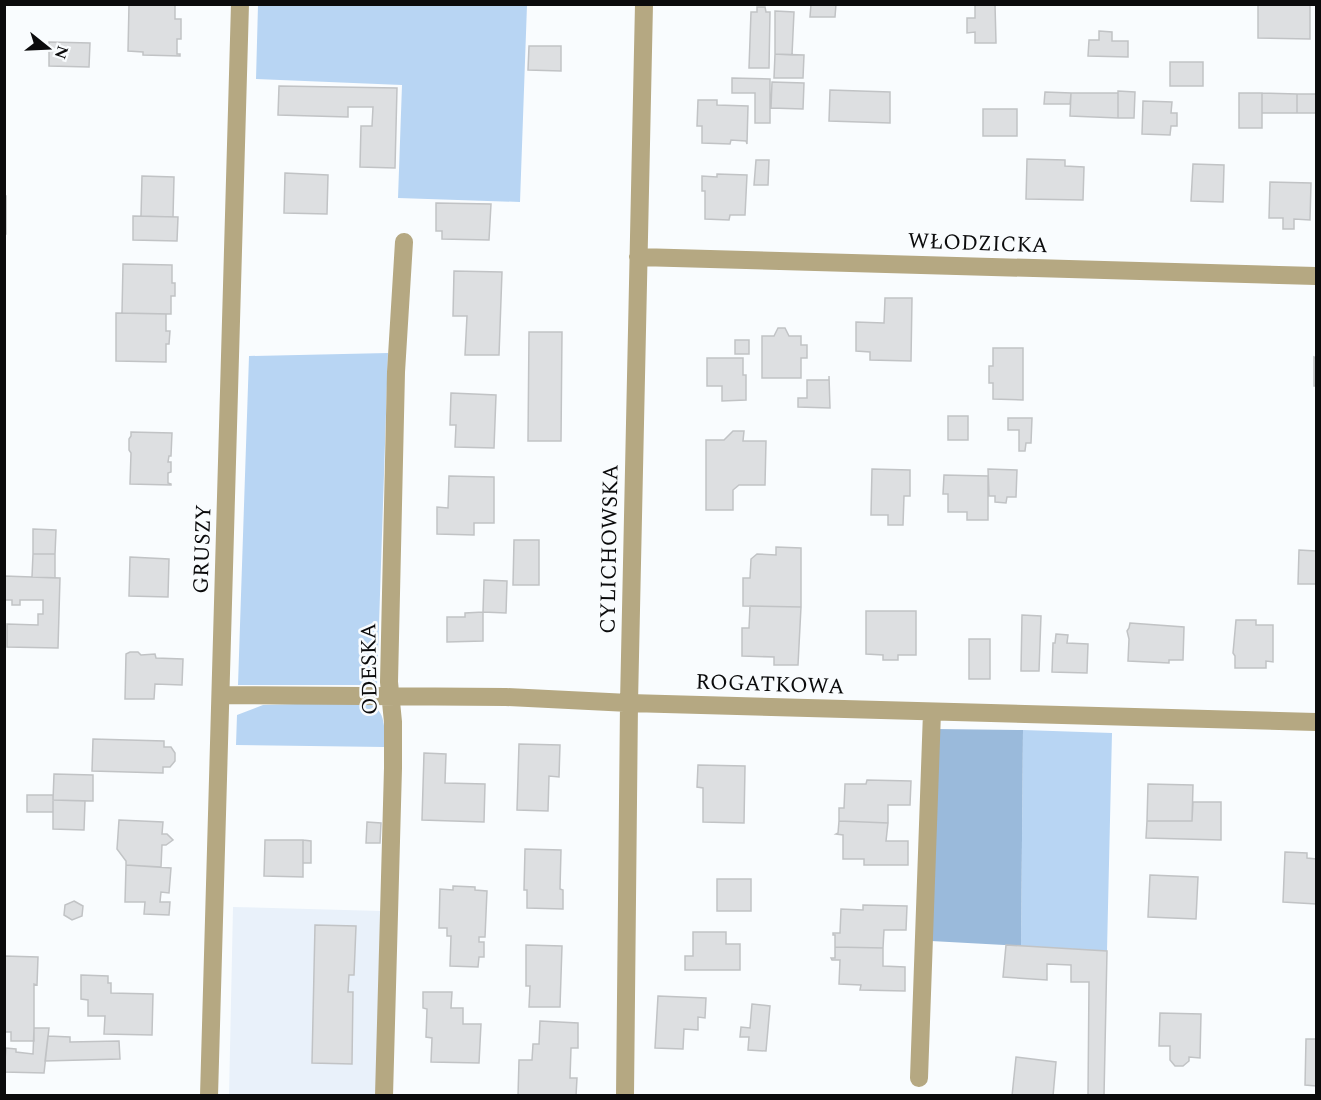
<svg xmlns="http://www.w3.org/2000/svg" width="1321" height="1100" font-family="Spectral,serif">
<style>
.built{fill:#e9f1fa}
.green{fill:#b8d5f3}
.forest{fill:#9abadb}
.building{fill:#dddfe1;stroke:#c1c3c5;stroke-width:1.5}
.lines{fill:none;stroke-linecap:round;stroke-linejoin:round}
.minor{stroke:#b5a882;stroke-width:18}
.labels{text-anchor:middle;stroke-width:5;stroke-linejoin:round;paint-order:stroke}
.street-label{font-size:22px;fill:#0b0b0c;stroke:#f9fcfe}
</style>
<rect width="100%" height="100%" fill="#f9fcfe"/>
<path class="built" d="M233,907L381,911L376,1095L229,1096Z"/>
<path class="green" d="M258,5H527L520,202L398,198L402,85L256,79Z
M388,353L377,685H238L249,356Z
M363,702C387,707 384,726 385,747L236,745L237,715L263,705Z
M1023,730L1112,733L1107,951L1021,946Z"/>
<path class="forest" d="M935,729L1023,730L1021,946L931,941Z"/>
<path class="building" d="M129,4L175,5V19H181V39H177V54H180V56L143,55V52L128,51Z
M811,4H836L835,17H810Z
M975,4H995L996,43H975V32L967,33V18H975Z
M1258,4H1310V39L1258,38Z
M757,7H765L766,12H770L769,68H749L751,12H757Z
M775,11L794,12L792,55L775,54Z
M1099,31L1112,32V41H1128V57L1088,56L1089,40H1099Z
M49,42L90,43L89,67L49,66Z
M529,46H561V71L528,70Z
M775,54L804,55L803,78H774Z
M1170,62H1203V86H1170Z
M732,78L770,79V123H755V93H732Z
M772,82L804,83L803,109L771,108Z
M279,86L397,88L395,168L360,167L361,126H372L373,107H348V117L278,115Z
M830,90L890,92V123L829,121Z
M1118,91L1135,92L1134,118H1118Z
M1045,92L1071,93L1070,104H1044Z
M1071,93H1118V118L1070,116Z
M1239,93H1262V128H1239Z
M1262,93L1297,94V113H1262Z
M1297,94H1316V113H1297Z
M698,100H717V105L748,106L747,144L746,141L731,140L730,144L702,143V126H697Z
M1143,101L1172,102L1171,113H1177V126H1171L1170,135L1142,134Z
M983,109H1017V136H983Z
M1027,159L1065,160V166L1084,167L1083,200L1026,199Z
M756,160H769L768,185H754Z
M1193,164L1224,165L1223,202L1191,201Z
M285,173L328,175L327,214L284,213Z
M717,174L747,175L745,215H730L729,220L705,219V191H702V176L717,177Z
M142,176L174,177L173,217L141,216Z
M1270,182L1311,183L1310,220L1294,219V229H1283V218H1269Z
M4,196H6V234H4Z
M436,203L491,204L489,240L442,239V231H436Z
M133,216L178,217L177,241L133,240Z
M123,264L172,265V283H175V296H171V314L122,313Z
M454,271L502,272L499,355H465L467,316H453Z
M885,298H912L911,361L870,360V352L856,351V322L884,323Z
M116,313L166,314V331H170L169,344H166V362L116,361Z
M778,328H785L789,336H801V345H807V358H801V378H762V336H774Z
M529,332H562L561,441H528Z
M735,340H749V354H735Z
M993,348H1023V400L993,399V383H989V366H993Z
M1314,357L1316,358V386H1314Z
M707,358H743V375H746V400L722,401V386H707Z
M829,376L830,408L798,407V398H807V380H829Z
M451,393L496,395L494,448L455,447L456,425H450Z
M948,416H968V440H948Z
M1008,418H1032L1031,443H1026L1025,451H1019V430H1008Z
M733,431H744L743,441H766L765,485H739L733,490V510H706V440H724Z
M131,432L172,433L171,456H169L168,462H171V472L168,473V483L171,484V485L130,484L131,453L129,450V439L131,436Z
M872,469L910,470V496H904L903,525H888V515H871Z
M988,469L1017,470L1016,497H1007L1006,503L995,502V496H989Z
M944,475L988,476V520H967V512H948V494H943Z
M449,476L494,477V523H474V535L437,534V507L448,508Z
M33,529L56,530L55,554H33Z
M514,540H539V585H513Z
M776,547L801,548V607L743,606V578H750L751,559L757,554L776,555Z
M1299,550L1316,551V584H1298Z
M33,554H55V578L32,577Z
M130,557L169,559L168,597L129,596Z
M4,576L60,578L58,648L7,647V624L38,625V614H43V600H20V605H12V600H4Z
M484,580L507,581L506,613L483,612Z
M750,606L801,607L798,665H774V657L742,656V628H749Z
M866,611H916V655H898V660H883V655L866,654Z
M483,612V641L447,642V617H465V613Z
M1022,615L1041,616L1039,671H1021Z
M1236,620H1256V625H1273V662L1266,661V668H1235V656L1233,653Z
M1130,623L1184,627L1183,660H1169V663L1128,661L1129,639L1127,631L1129,628Z
M1056,634L1068,635L1067,643L1088,644L1087,673L1052,672L1053,643H1055Z
M969,639H990V679H969Z
M130,652H138L141,655L155,654L156,658L183,659L182,685L155,684L154,699H125L126,654Z
M93,739L164,741V747H171L175,753V761L170,767H163V773L92,771Z
M519,744L560,745L559,777L549,776L548,811L517,810Z
M424,753L446,754L445,783L485,784L484,822L422,820Z
M698,765L745,766L744,823L703,822V788L697,787Z
M54,774L93,775V801L53,800Z
M867,780L911,781L910,805H888V823L839,821V808H844L845,784H866Z
M1148,784L1193,785L1192,821H1147Z
M27,795H53V812H27Z
M53,800L85,801L84,830L53,829Z
M1193,802H1221V840L1146,838L1147,821H1192Z
M119,820L163,822L162,834H167L173,840L166,845H162L161,867L126,865V861L117,849Z
M839,821L888,823L886,841H908V865H864V859H843V835L836,834L838,833Z
M367,822L381,823L380,843H366Z
M265,840H303V877L264,876Z
M303,840L311,841V863H303Z
M525,849L561,850L560,889L563,890V909L527,908V890H524Z
M1285,852L1307,853V858L1316,859V904L1283,902Z
M126,865L171,868L169,893L161,892L160,902H170L169,915L144,914L145,902H125Z
M1150,875L1198,877L1196,919L1148,917Z
M717,879H751V911H717Z
M453,886L475,887V890L487,891L485,937H479V942H484V957H479L478,967L450,966L451,936H447V928H439L440,889L453,890Z
M74,901L83,906L82,916L72,920L64,915L65,905Z
M863,905L907,906L906,930H884L883,948L835,947V935H833V933H840L841,909L863,910Z
M315,925L356,926L354,975H349L348,992H353L352,1064L312,1063Z
M693,932H726V944H740V970H685V956H693Z
M526,945L562,946L560,1007H529L530,986H526Z
M1006,945L1107,951L1104,1096H1088L1089,982H1071V965L1047,964V980L1003,977Z
M835,947L883,948V966L905,967V991L860,990L861,985L839,984L840,960H832L831,958H835Z
M4,956L38,957L37,985L34,984V1041H11V1032H4Z
M81,975L108,976V983H111V993L153,994L152,1035L104,1034L105,1016H88V1000L81,999Z
M423,992H452L451,1008H463V1024H481L479,1063L431,1062L432,1038L426,1037L427,1009L423,1008Z
M658,996L706,998L705,1018L698,1017V1030L684,1029L683,1049L655,1048Z
M752,1004L770,1006L766,1051L748,1050L749,1037H740L741,1027L750,1028Z
M1160,1013L1201,1014L1200,1058L1189,1057V1061L1183,1066H1175L1170,1060V1046H1159Z
M540,1021L578,1023V1048H571L570,1078H577L576,1096H518L519,1060H532L533,1044H539Z
M34,1028H49L44,1073L4,1072L6,1048L16,1049V1052L33,1054Z
M48,1036L70,1037V1042L119,1041L120,1059L45,1061Z
M1306,1039H1316V1086L1305,1085Z
M1016,1057L1056,1062L1053,1096H1012Z"/>
<g class="lines">
<path class="minor" d="M638,257L1316,276
M221,695L506,697L629,703L1316,722
M919,1078L932,712
M209,1096L240,4
M384,1096L393,768V722L389,682L396,372L404,242
M625,1096L629,703L644,4"/>
</g>
<g class="labels">
<g class="street-label">
<text transform="translate(978 242) rotate(2)" y="8">WŁODZICKA</text>
<text transform="translate(201 549) rotate(-88)" y="8">GRUSZY</text>
<text transform="translate(608 549) rotate(-89)" y="8">CYLICHOWSKA</text>
<text transform="translate(368 669) rotate(-91)" y="8">ODESKA</text>
<text transform="translate(770 683) rotate(2)" y="8">ROGATKOWA</text>
</g>
</g>
<rect width="1321" height="1100" fill="none" stroke="#0b0b0c" stroke-width="12"/>
<g transform="translate(48 48) rotate(108)" stroke="#f9fcfe" stroke-width="4.5" paint-order="stroke">
<path d="M0-4.5L10 22L0 15L-10 22Z" fill="#0b0b0c"/>
<text y="-9" font-size="16" font-weight="bold" text-anchor="middle" fill="#0b0b0c">N</text>
</g>
</svg>
